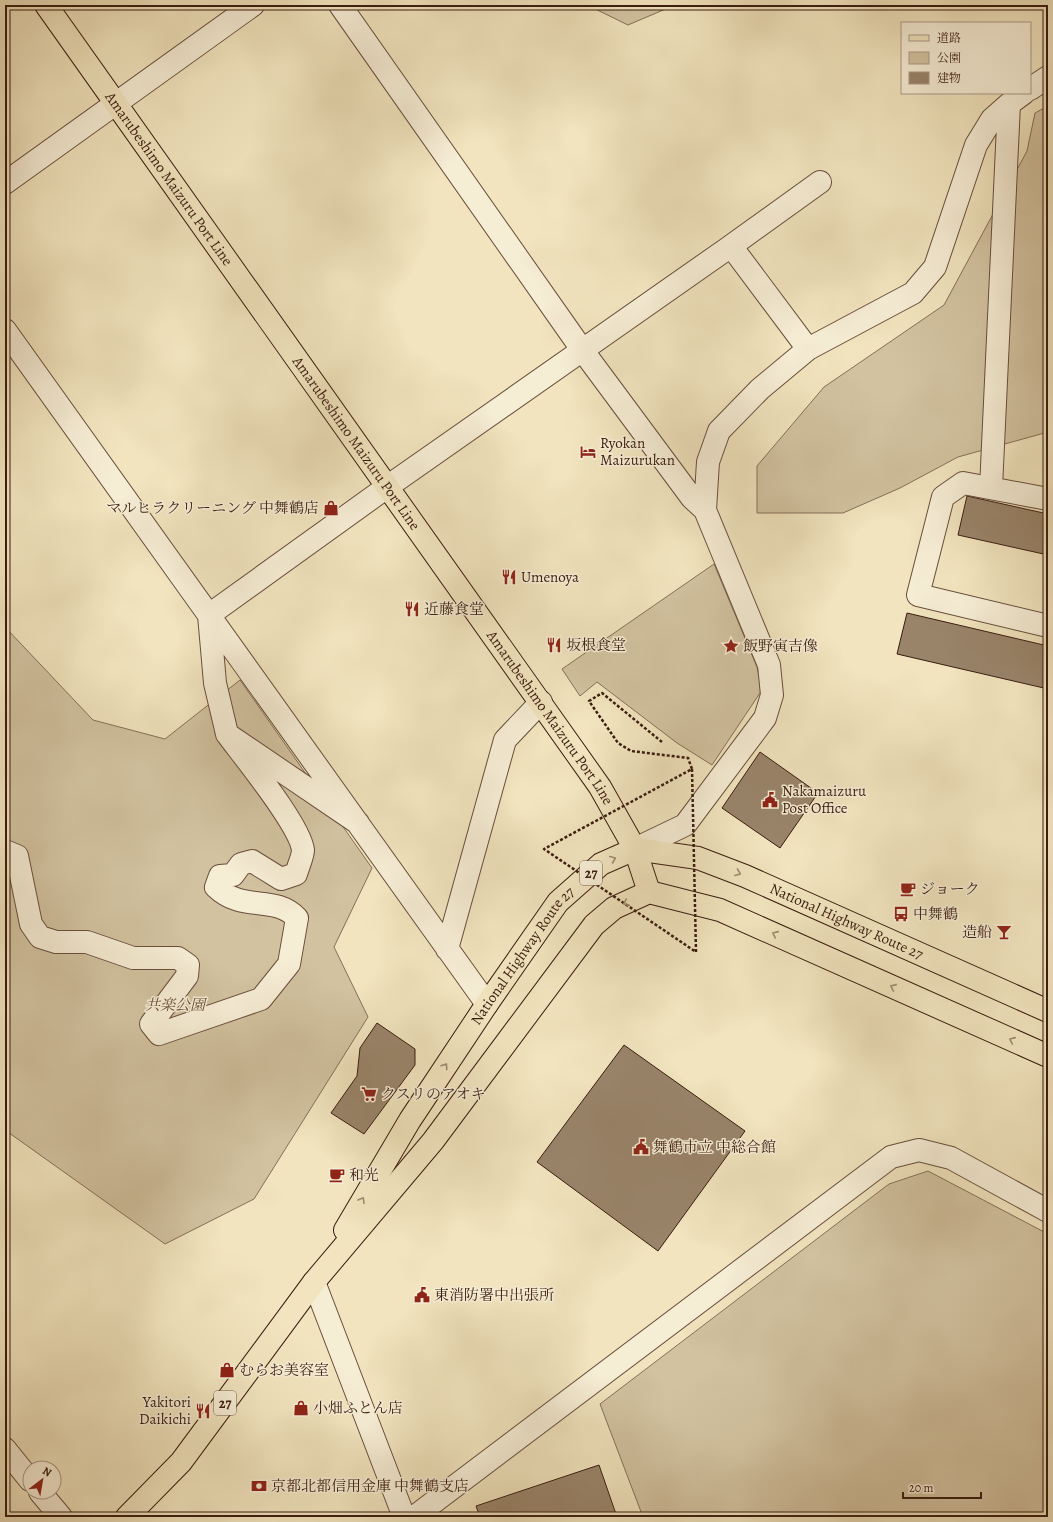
<svg xmlns="http://www.w3.org/2000/svg" width="1053" height="1522" font-family="Alegreya,'Noto Serif JP',serif">
<style>
.green{fill:#d2c2a0;stroke:#866f58}
.building{fill:#99846a;stroke:#3a1c0f}
.lines{fill:none;stroke-linecap:round;stroke-linejoin:round}
.minor-casing{stroke:#684e3b;stroke-width:24}
.major-casing{stroke:#3a1c0f;stroke-width:24}
.highway-casing{stroke:#3a1c0f;stroke-width:24}
.path{stroke:#3a1c0f;stroke-width:2.5;stroke-dasharray:3 2;stroke-linecap:butt}
.minor{stroke:#f6edd5;stroke-width:22}
.major{stroke:#f1e4be;stroke-width:22}
.highway{stroke:#f1e4be;stroke-width:22}
.path-bridge{stroke:#3a1c0f;stroke-width:2.5;stroke-dasharray:3 2;stroke-linecap:butt}
.oneway{stroke:#9f8a6f}
.labels{text-anchor:middle;stroke-width:3;stroke-linejoin:round;paint-order:stroke}
.shield{fill:#f6edd5;stroke:#725b4a;stroke-width:1}
.shield-label{font-size:14px;font-weight:bold;fill:#3a1c0f}
.street-label{font-size:15px;fill:#3a1c0f;stroke:#f6edd5}
.poi-label{font-size:15px;fill:#3a1c0f;stroke:#f6edd5;text-anchor:start}
.park-label{font-size:15px;font-style:italic;fill:#684e3a;stroke:#f6edd5}
</style>
<rect width="100%" height="100%" fill="#f1e4be"/>
<filter id="stains"><feTurbulence type="fractalNoise" baseFrequency=".005" numOctaves="4"/><feColorMatrix values="0 0 0 0 .2 0 0 0 0 .09 0 0 0 0 .02 0 0 0 .5 -.17"/></filter>
<radialGradient id="worn" r=".72"><stop offset=".6" stop-color="#630" stop-opacity="0"/><stop offset="1" stop-color="#630" stop-opacity=".3"/></radialGradient>
<path class="green" d="M587,5H675L628,25Z
M1048,106V432L958,457L900,488L843,513H757V466L824,387L944,305L1027,151L1035,113Z
M714,564L757,667L762,690L712,765L677,743L597,682L580,696L562,669Z
M5,627L93,720L165,739L240,680L372,868L334,947L368,1017L254,1199L165,1244L5,1130Z
M928,1171L1048,1234V1517H643L600,1404L889,1184Z"/>
<path class="building" d="M967,496L1048,514V555L958,535Z
M907,613L1048,646V689L897,654Z
M760,752L818,793L780,848L722,808Z
M377,1023L415,1049V1065L364,1134L331,1113L357,1076L360,1048Z
M624,1045L745,1131L658,1251L537,1162Z
M599,1465L617,1517H480L476,1506Z"/>
<g class="lines">
<defs>
<path id="minor" d="M340,5L583,351L692,498L705,510L769,665L772,695L765,718L685,825L635,849
M1030,89L1048,77
M5,183L253,5
M731,246L820,182
M5,330L487,1004
M991,488L1009,104
M1048,499L963,483L943,497L918,595L1048,626
M705,510L708,462L719,431L760,389L808,349L913,293L935,267L976,145L992,119L1009,104L1024,93
M209,615L387,487L731,246L808,349
M209,615L215,683L227,734
M5,851L17,856L31,924L40,937L56,942H87L133,958H178L188,965L187,976L151,1024L159,1034L261,999L289,964L297,918C274,894 243,913 216,887L220,876L233,875L241,864L252,861L281,879L296,874C298,867 303,856 303,850C300,825 244,757 227,734L358,823
M447,949L505,740L541,702
M314,1282L404,1517
M5,1449L30,1480
M40,1492L61,1517
M414,1517L891,1157L919,1150L951,1158L1048,1211"/>
<g id="major">
<path id="s1" d="M46,5L600,787L635,849L649,892"/>
</g>
<g id="highway">
<path id="s2" d="M345,1230L410,1120L487,1004L558,902L601,864L635,849L698,858L745,876L1048,1011"/>
<path d="M127,1517L181,1462L314,1282L433,1141L594,925L614,908L649,892L720,910L1048,1056"/>
</g>
</defs>
<use href="#minor" class="minor-casing"/>
<use href="#major" class="major-casing"/>
<use href="#highway" class="highway-casing"/>
<path class="path" d="M662,742L602,693L589,701L618,743L631,751L688,758L692,769"/>
<use href="#minor" class="minor"/>
<use href="#major" class="major"/>
<use href="#highway" class="highway"/>
<path class="path-bridge" d="M692,769L696,952L544,849Z"/>
</g>
<defs><path id="oneway-chevron" d="M-2-3.5L2.5 0L-2 3.5" fill="none" stroke-width="1.6" stroke-linecap="round" stroke-linejoin="round"/></defs>
<g class="oneway">
<use href="#oneway-chevron" transform="translate(613 859) rotate(-23)"/>
<use href="#oneway-chevron" transform="translate(738 873) rotate(21)"/>
<use href="#oneway-chevron" transform="translate(626 903) rotate(156)"/>
<use href="#oneway-chevron" transform="translate(775 934) rotate(-156)"/>
<use href="#oneway-chevron" transform="translate(893 987) rotate(-156)"/>
<use href="#oneway-chevron" transform="translate(1012 1040) rotate(-156)"/>
<use href="#oneway-chevron" transform="translate(445 1066) rotate(-56)"/>
<use href="#oneway-chevron" transform="translate(362 1200) rotate(-60)"/>
</g>
<defs>
<symbol id="hotel-bare" viewBox="-9 -9 18 18"><path d="M-6-4.5h1.5V1H6V5H4.5V3h-9V5H-6ZM-4 0a1.8 1.8 0 1 1 3.6 0ZM.5 0V-2.5h3Q6-2.5 6 0Z" fill="#8f2418" stroke="#f6edd5" stroke-width="2.5" paint-order="stroke"/></symbol>
<symbol id="shop-bare" viewBox="-9 -9 18 18"><path d="M-5-2.5h2.3a2.7 3.5 0 0 1 5.4 0H5L5.5 6h-11ZM-1.5-2.5h3a1.5 2.3 0 0 0-3 0Z" fill="#8f2418" stroke="#f6edd5" stroke-width="2.5" paint-order="stroke"/></symbol>
<symbol id="restaurant-bare" viewBox="-9 -9 18 18"><path d="M-5-6h1v4h1v-4h1v4h1v-4h1v5L-1.5 .5V6h-2V.5L-5-1ZM5-6V6H3V1.5H1.5Q1.5-4 5-6Z" fill="#8f2418" stroke="#f6edd5" stroke-width="2.5" paint-order="stroke"/></symbol>
<symbol id="sight-bare" viewBox="-9 -9 18 18"><path d="M0-6L1.8-2.2L6-1.7L2.9 1.2L3.7 5.4L0 3.3L-3.7 5.4L-2.9 1.2L-6-1.7L-1.8-2.2Z" fill="#8f2418" stroke="#f6edd5" stroke-width="2.5" paint-order="stroke"/></symbol>
<symbol id="civic-bare" viewBox="-9 -9 18 18"><path d="M-.6-6.5H3V-4.5H.6V-3L4-1V1h2V6H-6V1h2V-1L-.6-3ZM-1.2 2.5V6h2.4V2.5Z" fill="#8f2418" stroke="#f6edd5" stroke-width="2.5" paint-order="stroke"/></symbol>
<symbol id="cafe-bare" viewBox="-9 -9 18 18"><path d="M-5.5-4.5H6V0H3Q3 3.5 0 3.5H-2.5Q-5.5 3.5-5.5 0ZM3-3.2v2h1.7v-2ZM-6 4.5H4V6H-6Z" fill="#8f2418" stroke="#f6edd5" stroke-width="2.5" paint-order="stroke"/></symbol>
<symbol id="bus-bare" viewBox="-9 -9 18 18"><path d="M-5-6H5V4H4V6H2V4H-2V6H-4V4H-5ZM-3.5-4V0h7V-4ZM-3.5 1.2v1.5H-2V1.2ZM2 1.2v1.5H3.5V1.2Z" fill="#8f2418" stroke="#f6edd5" stroke-width="2.5" paint-order="stroke"/></symbol>
<symbol id="bar-bare" viewBox="-9 -9 18 18"><path d="M-6-5H6L.8 .8V4.5H3.5V6h-7V4.5H-.8V.8Z" fill="#8f2418" stroke="#f6edd5" stroke-width="2.5" paint-order="stroke"/></symbol>
<symbol id="supermarket-bare" viewBox="-9 -9 18 18"><path d="M-6-5.5h2.5l.6 2H6L4.5 2H-2.5L-4.4-4H-6ZM-1.5 3.2a1.3 1.3 0 1 0 .1 0ZM3 3.2a1.3 1.3 0 1 0 .1 0Z" fill="#8f2418" stroke="#f6edd5" stroke-width="2.5" paint-order="stroke"/></symbol>
<symbol id="bank-bare" viewBox="-9 -9 18 18"><path d="M-6-4H6V4H-6ZM0-2.3a2.3 2.3 0 1 0 0 4.6a2.3 2.3 0 1 0 0-4.6Z" fill="#8f2418" stroke="#f6edd5" stroke-width="2.5" paint-order="stroke"/></symbol>
</defs>
<g fill-rule="evenodd">
<use href="#hotel-bare" x="577" y="441" width="22" height="22"/>
<use href="#shop-bare" x="320" y="497" width="22" height="22"/>
<use href="#restaurant-bare" x="498" y="566" width="22" height="22"/>
<use href="#restaurant-bare" x="401" y="598" width="22" height="22"/>
<use href="#restaurant-bare" x="543" y="634" width="22" height="22"/>
<use href="#sight-bare" x="720" y="635" width="22" height="22"/>
<use href="#civic-bare" x="759" y="789" width="22" height="22"/>
<use href="#cafe-bare" x="897" y="878" width="22" height="22"/>
<use href="#bus-bare" x="890" y="903" width="22" height="22"/>
<use href="#bar-bare" x="993" y="921" width="22" height="22"/>
<use href="#supermarket-bare" x="358" y="1083" width="22" height="22"/>
<use href="#civic-bare" x="630" y="1136" width="22" height="22"/>
<use href="#cafe-bare" x="326" y="1164" width="22" height="22"/>
<use href="#civic-bare" x="411" y="1284" width="22" height="22"/>
<use href="#shop-bare" x="216" y="1359" width="22" height="22"/>
<use href="#shop-bare" x="290" y="1397" width="22" height="22"/>
<use href="#restaurant-bare" x="192" y="1400" width="22" height="22"/>
<use href="#bank-bare" x="248" y="1475" width="22" height="22"/>
</g>
<g class="labels">
<g class="shield">
<rect x="580" y="861" width="22" height="24" rx="3"/>
<rect x="214" y="1391" width="22" height="24" rx="3"/>
</g>
<g class="shield-label">
<text x="591" y="878">27</text>
<text x="225" y="1408">27</text>
</g>
<g class="street-label">
<text dy="5" stroke="none"><textPath href="#s1" startOffset="213">Amarubeshimo Maizuru Port Line</textPath></text>
<text dy="5" stroke="none"><textPath href="#s1" startOffset="537">Amarubeshimo Maizuru Port Line</textPath></text>
<text dy="5" stroke="none"><textPath href="#s1" startOffset="873">Amarubeshimo Maizuru Port Line</textPath></text>
<text dy="5" stroke="none"><textPath href="#s2" startOffset="711">National Highway Route 27</textPath></text>
<text dy="5" stroke="none"><textPath href="#s2" startOffset="327">National Highway Route 27</textPath></text>
</g>
<g class="poi-label">
<text x="600" y="448">Ryokan<tspan x="600" dy="17">Maizurukan</tspan></text>
<text x="319" y="513" text-anchor="end">マルヒラクリーニング 中舞鶴店</text>
<text x="521" y="582">Umenoya</text>
<text x="424" y="614">近藤食堂</text>
<text x="566" y="650">坂根食堂</text>
<text x="743" y="651">飯野寅吉像</text>
<text x="782" y="796">Nakamaizuru<tspan x="782" dy="17">Post Office</tspan></text>
<text x="920" y="894">ジョーク</text>
<text x="913" y="919">中舞鶴</text>
<text x="992" y="937" text-anchor="end">造船</text>
<text x="381" y="1099">クスリのアオキ</text>
<text x="653" y="1152">舞鶴市立 中総合館</text>
<text x="349" y="1180">和光</text>
<text x="434" y="1300">東消防署中出張所</text>
<text x="239" y="1375">むらお美容室</text>
<text x="191" y="1407" text-anchor="end">Yakitori<tspan x="191" dy="17">Daikichi</tspan></text>
<text x="313" y="1413">小畑ふとん店</text>
<text x="271" y="1491">京都北都信用金庫 中舞鶴支店</text>
</g>
<g class="park-label">
<text x="175" y="1010">共楽公園</text>
</g>
</g>
<rect width="1053" height="1522" fill="none" stroke="#f1e4be" stroke-width="20"/>
<rect x="6" y="6" width="1041" height="1510" fill="none" stroke="#3a1c0f" stroke-width="2"/>
<rect x="10" y="10" width="1033" height="1502" fill="none" stroke="#3a1c0f"/>
<rect x="901" y="22" width="130" height="72" fill="#f6edd5" stroke="#ab9986"/>
<rect x="909" y="35" width="20" height="6" fill="#f1e4be" stroke="#ab9986"/>
<text x="937" y="42" font-size="12" fill="#3a1c0f">道路</text>
<rect x="909" y="52" width="20" height="12" fill="#d2c2a0" stroke="#ab9986"/>
<text x="937" y="62" font-size="12" fill="#3a1c0f">公園</text>
<rect x="909" y="72" width="20" height="12" fill="#99846a" stroke="#ab9986"/>
<text x="937" y="82" font-size="12" fill="#3a1c0f">建物</text>
<g transform="translate(42 1480) rotate(31)"><circle r="19" fill="#f6edd5" stroke="#ab9986"/>
<path d="M0-3L7 15L0 10L-7 15Z" fill="#8f2418"/>
<text y="-6" font-size="11" font-weight="bold" text-anchor="middle" fill="#3a1c0f">N</text>
</g>
<path d="M903 1492v6h78v-6" fill="none" stroke="#3a1c0f" stroke-width="2"/>
<text x="909" y="1492" font-size="12" fill="#3a1c0f" stroke="#f6edd5" stroke-width="3" paint-order="stroke">20 m</text>
<rect width="100%" height="100%" filter="url(#stains)"/>
<rect width="100%" height="100%" fill="url(#worn)"/>
</svg>
